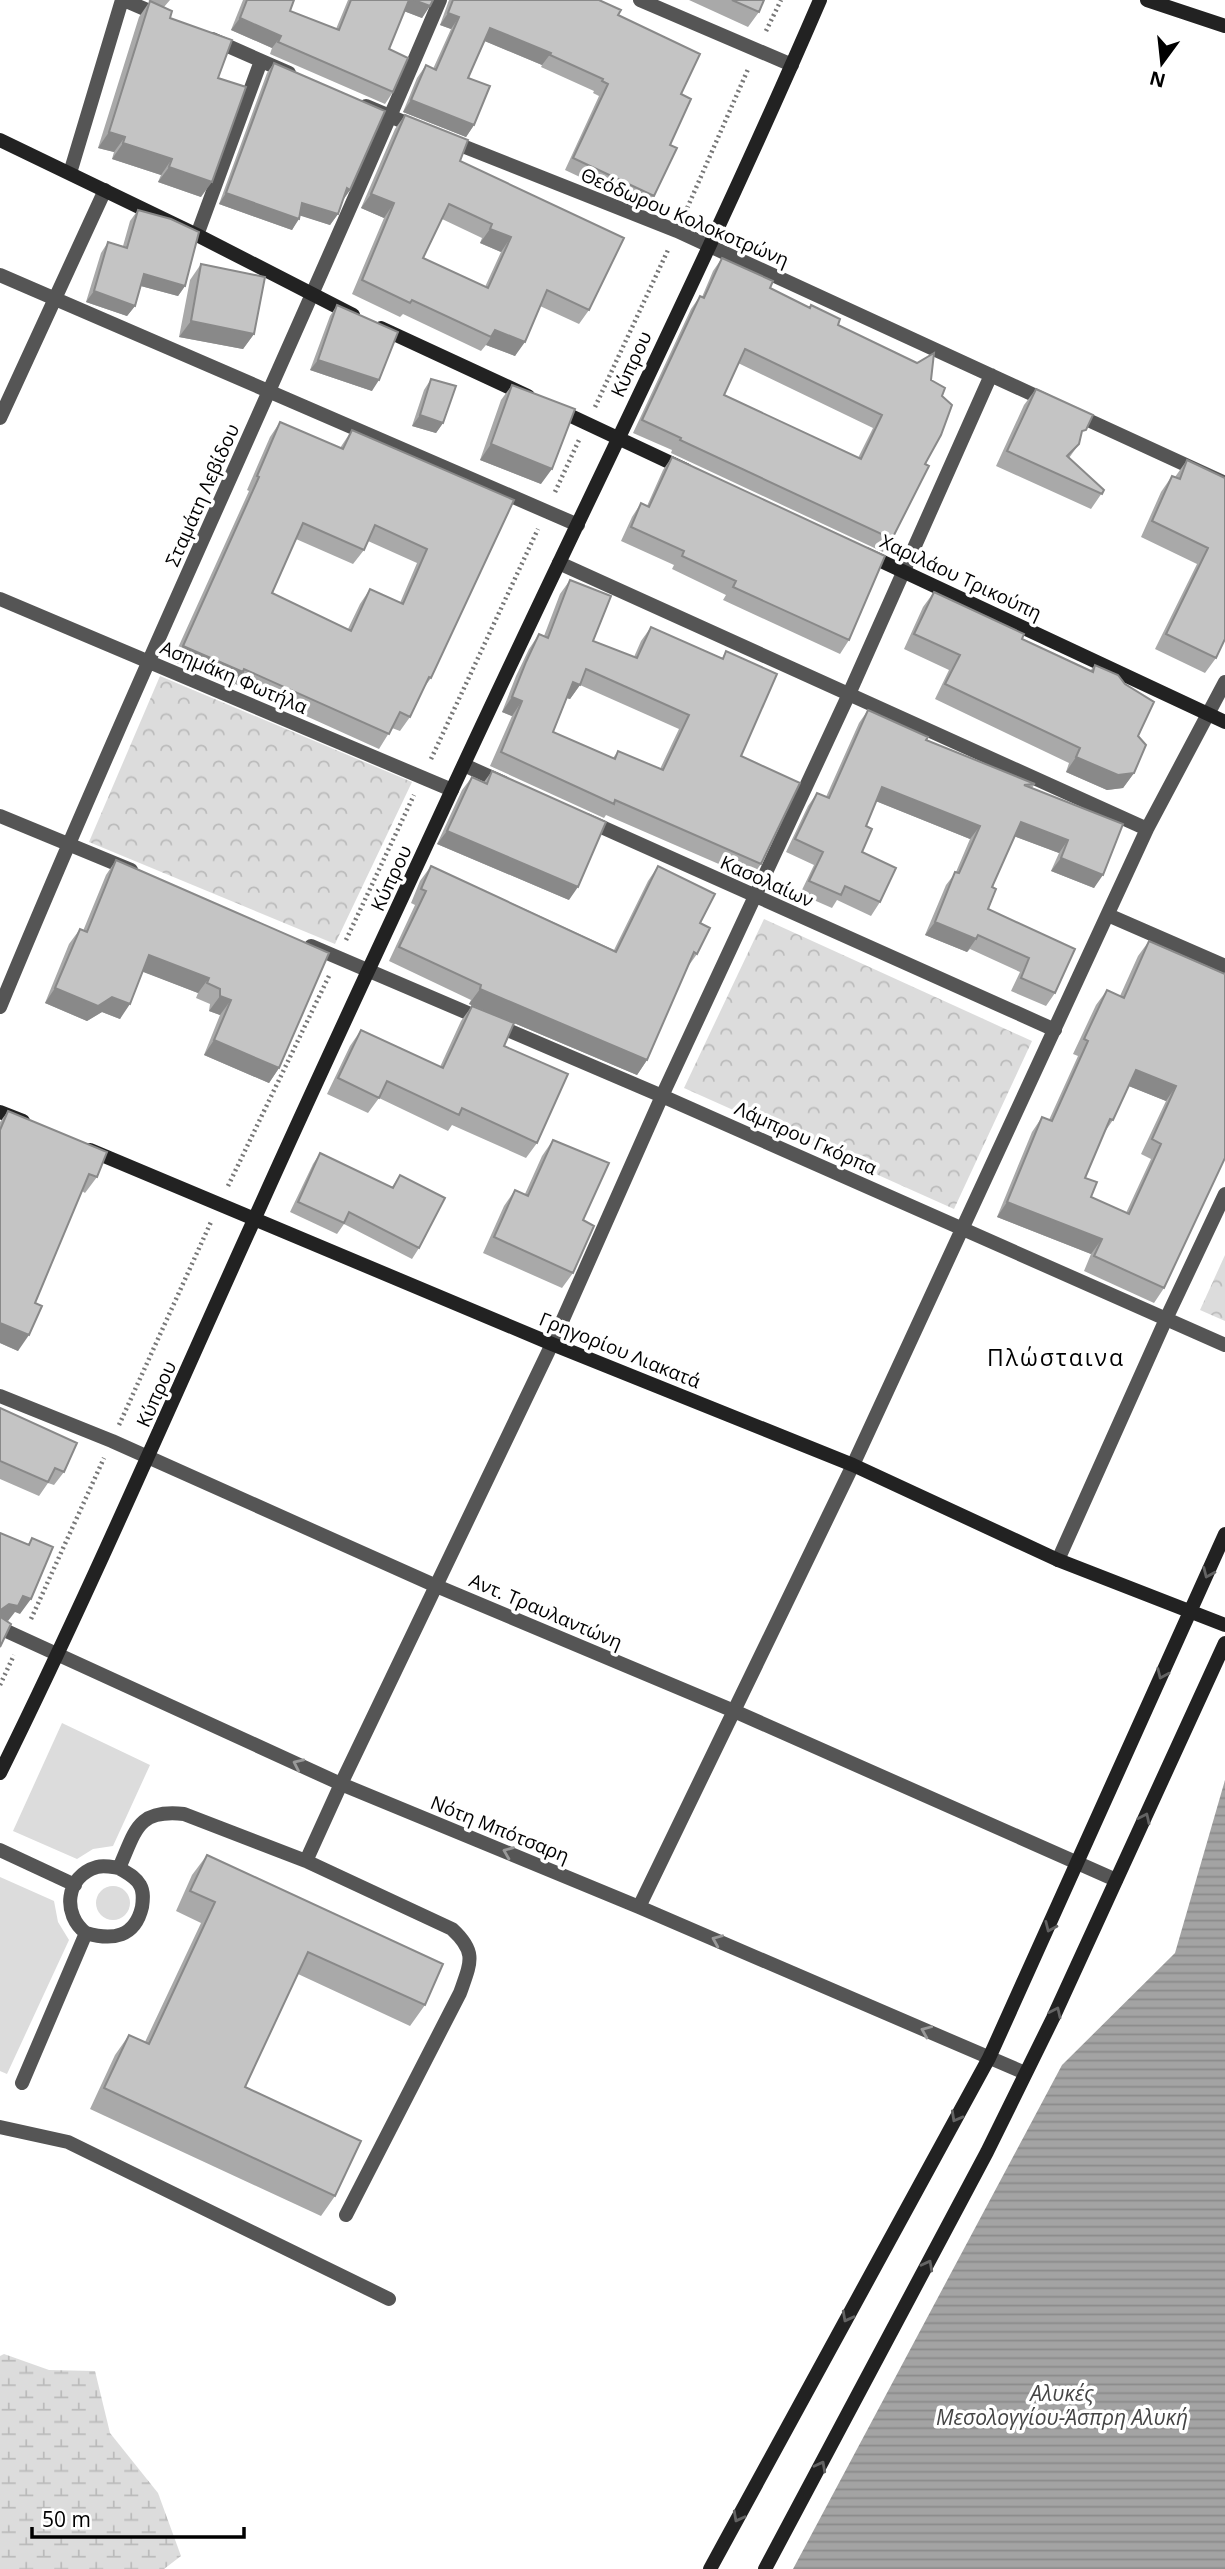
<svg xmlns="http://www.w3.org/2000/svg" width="1225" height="2569" font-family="'Open Sans',sans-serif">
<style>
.grass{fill:#dcdcdc}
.forest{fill:url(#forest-crowns)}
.wetland{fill:url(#wetland-marsh)}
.water{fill:url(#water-rules)}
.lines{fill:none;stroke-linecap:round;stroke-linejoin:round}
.path{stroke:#777;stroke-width:4.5;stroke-dasharray:2 3.5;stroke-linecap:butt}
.lane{stroke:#555;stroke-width:14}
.street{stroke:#555;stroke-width:14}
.secondary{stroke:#222;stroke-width:14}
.wall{fill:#a9a9a9;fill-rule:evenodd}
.shaded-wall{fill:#898989}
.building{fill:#c4c4c4;stroke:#898989;stroke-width:2;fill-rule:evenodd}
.oneway{stroke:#646464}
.oneway2{stroke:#999}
.labels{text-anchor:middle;stroke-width:7;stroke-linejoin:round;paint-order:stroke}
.street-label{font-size:19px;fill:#000;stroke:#fff}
.water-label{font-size:21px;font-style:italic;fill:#444;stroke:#fff}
.quarter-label{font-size:23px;letter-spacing:2px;fill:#000;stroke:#fff}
</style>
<defs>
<pattern id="forest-crowns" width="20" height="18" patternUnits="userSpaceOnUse" patternTransform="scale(1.75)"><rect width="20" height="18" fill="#dcdcdc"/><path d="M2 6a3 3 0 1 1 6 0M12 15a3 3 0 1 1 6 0" fill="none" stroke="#bbb"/></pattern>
<pattern id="wetland-marsh" width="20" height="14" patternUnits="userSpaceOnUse" patternTransform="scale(1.75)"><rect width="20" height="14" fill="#dcdcdc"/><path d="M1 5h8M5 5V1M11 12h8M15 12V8" fill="none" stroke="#bbb"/></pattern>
<pattern id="water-rules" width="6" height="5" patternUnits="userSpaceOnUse" patternTransform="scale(1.75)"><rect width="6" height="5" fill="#a3a3a3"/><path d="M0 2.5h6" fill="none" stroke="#8b8b8b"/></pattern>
</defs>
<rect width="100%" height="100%" fill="#fff"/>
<path class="grass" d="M62,1723L150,1765L113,1846L93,1849L77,1859L13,1831Z
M0,1877L54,1901L58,1922L69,1940L7,2074L0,2071Z
M96 1903a17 17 0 1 1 34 0a17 17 0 1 1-34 0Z"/>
<path class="forest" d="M160,676L412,782L335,944L89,842Z
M764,919L1032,1041L954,1209L684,1088Z
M1225,1255V1321L1200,1310Z"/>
<path class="wetland" d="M4,2354L49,2370L95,2371L110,2433L158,2493L181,2556L164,2569H0V2356Z"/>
<path class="water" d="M1225,1780V2569H793L1062,2065L1175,1953Z"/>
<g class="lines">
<path class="path" d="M766,31L781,0
M685,213L749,67
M595,407L668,250
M555,492L579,440
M431,759L538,529
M346,940L414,795
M228,1186L329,976
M119,1425L211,1222
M31,1619L104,1458
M0,1685L14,1655"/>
<path class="lane" d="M341,1784L306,1861L452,1929C477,1952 471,1962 460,1993L346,2215
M0,1850L75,1885
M86,1933C113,1941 135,1937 142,1907C143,1900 144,1892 140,1885C136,1877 127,1873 119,1868
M22,2083L86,1933C62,1915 65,1876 97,1867C104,1865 112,1867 119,1868C136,1830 137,1809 184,1814L306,1861
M0,2127L68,2142L389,2299"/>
<path class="street" d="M124,0L161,16
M640,0L792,65
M212,39L289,73
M366,106L418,128
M450,141L677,231L1047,401
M70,173L122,0
M197,235L261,61
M0,275L578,525
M1075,414L1225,483
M0,418L105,190
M559,563L1147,829
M0,599L452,790
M464,765L504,783
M0,816L131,870
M586,820L1055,1030
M1108,915L1225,966
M311,946L662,1096L1225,1345
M0,1007C140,669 297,338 440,0
M0,1396L112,1441L434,1585L734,1711L1116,1880
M1058,1560L1166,1319L1225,1194
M0,1628L341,1784L639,1907L1025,2073
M341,1784L552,1344L662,1096L849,694L991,375
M639,1907L853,1465L1147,829L1225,682"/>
<path class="secondary" d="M1147,0L1225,26
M0,140L197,235L353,315
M381,328L528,396
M556,409L686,470
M866,554L1225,722
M0,1112L23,1121
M90,1150L552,1344L853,1465L1058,1560L1225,1625
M0,1773C90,1591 170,1405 254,1220C318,1077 385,935 451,792C573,528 705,267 820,0
M710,2569L989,2058L1225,1534
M765,2569L987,2152L1053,2018L1225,1643"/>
</g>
<path class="wall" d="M148,0H170L164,7Z
M243,0H294L290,11L336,29L348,0H433L422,18L404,11L389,49L393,92L385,104L270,54L272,48L231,30Z
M449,0H599L618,15L681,94L670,145L654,196L646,208L565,170L599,96L593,93L594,91L541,67L542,65L485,41L468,78L474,125L466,137L403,112L417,78L426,65L433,69L451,29L440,25Z
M689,0H764L759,12L748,27Z
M150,1L170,18L218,78L201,197L158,182L161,175L112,159L114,152L98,148L139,17Z
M274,63L350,190L343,200L338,214L330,225L300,215L292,230L219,204L267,73Z
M405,115L460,161L589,310L579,324L540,306L515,356L486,345L481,351L403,314L400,317L352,294L384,218L361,208L395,129ZM442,219L482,238L480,243L501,252L485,287L423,258Z
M138,210L185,286L178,296L141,286L135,306L127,316L86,302L101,253L108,242L123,246L130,221Z
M722,258L770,288L838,325L931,380L942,396L925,464L892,539L883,552L671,453L672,450L633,433L691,309L700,296L702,297L713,271ZM738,363L873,428L858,458L724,395Z
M201,264L254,334L243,349L179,337L190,280Z
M337,305L372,391L310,370L330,316Z
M431,379L443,423L436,433L412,426L424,390Z
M512,385L541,484L480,460L501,400Z
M1036,389L1080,437L1079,444L1069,458L1104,490L1091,509L996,466L1024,405Z
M280,422L340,448L352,430L514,500L431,678L423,689L410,717L400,731L392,728L379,749L235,684L233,687L172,661L249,491L247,490L270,437ZM296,539L353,564L364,550L368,541L417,563L400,603L370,589L360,604L348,629L272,593Z
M672,457L849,640L840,654L723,600L726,595L672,569L674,565L621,541L632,517L641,503L647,506L663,470Z
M1187,460L1225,478L1216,658L1205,673L1155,649L1197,564L1141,537L1161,492L1172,476L1175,477Z
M570,580L593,641L634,657L641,641L651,627L722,658L726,651L741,756L761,864L751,878L606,815L604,818L490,766L512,716L502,712L516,676L529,649L539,634L544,636L560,594ZM580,685L679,729L660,769L618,751L613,758L553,732L567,698L570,699Z
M934,592L1022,639L1090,671L1095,665L1138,736L1134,773L1123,788L1107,790L1066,772L1069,763L935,699L949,670L904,649L923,607Z
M868,710L926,740L1035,784L1032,788L1123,824L1094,888L1051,871L1059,853L1014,836L992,887L988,909L1075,949L1055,993L1046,1006L1011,991L1020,972L970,949L967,952L925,935L946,885L956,872L970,839L876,801L866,826L862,852L880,902L871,916L837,900L832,908L800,894L814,865L786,852L808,806L817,793L826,797L859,723Z
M492,771L569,900L437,844L462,790L472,777L484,782Z
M116,860L329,953L279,1068L269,1083L204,1055L220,1015L209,1011L210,1004L196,998L198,993L142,971L120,1019L102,1012L87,1021L45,1003L69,944L80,929L83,931L106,875Z
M431,866L614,950L648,881L658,866L700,923L697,954L687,968L647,1060L637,1075L469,1004L471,1000L389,961L415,905L411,903L420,881Z
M1149,941L1224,974L1225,972V1158L1164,1288L1154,1303L1084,1271L1091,1254L997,1217L1032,1132L1042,1117L1049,1120L1078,1056L1073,1054L1096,1005L1107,990L1120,996L1138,956ZM1129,1086L1166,1101L1141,1154L1151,1159L1126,1213L1091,1197L1085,1178L1104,1133L1113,1120Z
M472,1006L504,1046L537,1143L526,1158L452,1125L448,1131L379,1098L368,1113L327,1094L350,1046L361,1030L440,1067L461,1021Z
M8,1111L97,1177L85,1193L82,1191L35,1303L18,1351L0,1343V1122Z
M553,1140L583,1220L573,1273L562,1288L483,1253L504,1206L515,1190L525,1194L542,1156Z
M320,1153L392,1187L400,1175L419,1248L412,1259L344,1224L337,1234L290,1212L313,1164Z
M0,1408L64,1472L54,1485L48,1483L39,1496L0,1479Z
M207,1855L425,2005L410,2026L298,1974L245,2087L335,2196L321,2216L90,2109L115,2055L129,2035L145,2042L201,1923L176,1911L192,1875Z"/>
<path class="shaded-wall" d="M408,0H414L430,6L422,18L401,10Z
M448,13L459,17L451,29L440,25Z
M240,18L281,36L272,48L231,30Z
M490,28L551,53L542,65L482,40Z
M411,100L474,125L466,137L403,112Z
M109,132L125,137L114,152L98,148Z
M123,143L172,159L161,175L112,159Z
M169,167L212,182L201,197L158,182Z
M347,188L350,190L343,200Z
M226,193L299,219L292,230L219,204Z
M371,194L394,203L384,218L361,208Z
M302,203L338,214L330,225L295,214Z
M490,229L511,237L501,252L480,243Z
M144,274L185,286L178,296L137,285Z
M94,291L135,306L127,316L86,302Z
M191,321L254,334L243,349L179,337Z
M495,330L525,342L515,356L486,345L491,337Z
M318,360L379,380L372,391L310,370Z
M420,415L443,423L436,433L412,426Z
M491,444L552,469L541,484L480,460Z
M183,646L243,672L233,687L172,661Z
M573,682L580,685L570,699L563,697Z
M512,697L522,701L512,716L502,712Z
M1076,757L1134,773L1123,788L1107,790L1066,772Z
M882,787L980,826L970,839L873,800Z
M1021,822L1068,840L1059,853L1011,835Z
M447,831L578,887L569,900L437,844Z
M1061,858L1103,875L1094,888L1051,871Z
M935,922L976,939L967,952L925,935Z
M149,955L209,978L198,993L138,970Z
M55,988L112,997L130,1004L120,1019L102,1012L87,1021L45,1003Z
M480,989L647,1060L637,1075L469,1004Z
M220,996L231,1000L220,1015L209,1011Z
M214,1040L279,1068L269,1083L204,1055Z
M1136,1070L1176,1086L1166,1101L1126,1085Z
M1007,1202L1102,1239L1091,1254L997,1217Z
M0,1323L29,1335L18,1351L0,1343Z
M23,1596L31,1599L20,1614L15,1612L8,1621L0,1619L2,1609Z"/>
<path class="building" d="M247,0H294L290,11L339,30L351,0H409L389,49L408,58L393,92L278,42L281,36L240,18Z
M414,0H433L430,6Z
M453,0H599L621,10L618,15L700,54L681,94L691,99L670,145L677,148L654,196L573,158L608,84L602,81L603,79L550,55L551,53L490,28L468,78L490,86L474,125L411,100L426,65L436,70L459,17L448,13Z
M732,0H764L759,12Z
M150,1L172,11L170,18L232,40L218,78L246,87L212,182L169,167L172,159L123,143L125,137L109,132Z
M274,63L385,111L350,190L347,188L338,214L302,203L299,219L226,193Z
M405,115L468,140L460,161L624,238L589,310L547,290L525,342L495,330L491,337L412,300L410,303L362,280L394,203L371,194ZM449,204L492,224L490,229L511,237L488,288L423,258Z
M138,210L171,219L199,232L185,286L144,274L135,306L94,291L108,242L127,248Z
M722,258L773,281L770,288L810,308L811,305L840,319L838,325L917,363L934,353L931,380L945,388L942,396L952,405L941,435L925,464L929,466L892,539L680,440L681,438L642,420L700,296L704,298ZM745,349L882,415L861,459L724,395Z
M201,264L265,277L254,334L191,321Z
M337,305L398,332L379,380L318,360Z
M431,379L456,386L443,423L420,415Z
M512,385L575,409L552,469L491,444Z
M1036,389L1093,415L1086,430L1082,431L1079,444L1067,456L1104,490L1102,494L1007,451Z
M280,422L343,449L352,430L514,500L431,678L429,677L410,717L400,712L389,734L244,669L243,672L183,646L259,477L257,476ZM303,523L364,550L375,525L427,549L403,604L370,589L351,631L272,593Z
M672,457L885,556L849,640L733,587L736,581L682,556L684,551L631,527L641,503L649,507Z
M1187,460L1225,478V639L1216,658L1166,634L1208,548L1152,521L1172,476L1180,479Z
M570,580L611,596L593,641L637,658L651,627L723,659L726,651L777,674L741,756L800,783L761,864L615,800L614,804L501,752L522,701L512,697L526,662L539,634L548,638ZM586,669L689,715L663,770L618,751L615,759L553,732L573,682L580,685Z
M934,592L1024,634L1022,639L1093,672L1095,665L1118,675L1125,684L1154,702L1138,736L1146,745L1134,773L1118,775L1076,757L1080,748L945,684L960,655L914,634Z
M868,710L928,737L926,740L1035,784L1024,785L1123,824L1103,875L1061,858L1068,840L1021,822L992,887L996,889L988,909L1075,949L1055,993L1021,978L1029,958L978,935L976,939L935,922L955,872L959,873L980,826L882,787L866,826L872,829L862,852L896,868L880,902L845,886L841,895L809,881L823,852L795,839L817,793L829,798Z
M492,771L606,822L578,887L447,831L472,777L487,784Z
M116,860L329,953L279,1068L214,1040L231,1000L220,996V989L207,983L209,978L149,955L130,1004L112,997L98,1006L55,988L80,929L87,932Z
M431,866L616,952L658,866L715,894L700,923L710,928L697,954L694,952L647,1060L480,989L481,985L399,947L426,891L421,889Z
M1149,941L1225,974V1158L1164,1288L1094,1256L1102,1239L1007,1202L1042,1117L1052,1121L1088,1041L1084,1039L1107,990L1124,998ZM1136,1070L1176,1086L1152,1139L1161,1144L1129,1214L1091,1197L1097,1182L1085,1178L1110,1119L1113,1120Z
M472,1006L514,1023L504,1046L568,1074L537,1143L462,1108L459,1115L387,1081L379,1098L338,1078L361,1030L443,1068Z
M8,1111L107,1152L97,1177L89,1174L35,1303L42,1306L29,1335L0,1323V1130Z
M553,1140L609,1163L583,1220L594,1226L573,1273L494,1237L515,1190L528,1196Z
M320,1153L393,1188L400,1175L445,1198L419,1248L349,1212L344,1223L298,1202Z
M0,1408L77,1443L64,1472L55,1468L48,1482L0,1461Z
M0,1533L29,1545L32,1538L53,1547L31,1599L23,1596L18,1606L9,1604L2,1609V1618L11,1624L0,1647Z
M207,1855L443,1964L425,2005L308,1952L245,2087L361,2141L335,2196L104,2088L129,2035L149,2044L215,1902L190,1891Z"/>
<defs><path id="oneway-chevron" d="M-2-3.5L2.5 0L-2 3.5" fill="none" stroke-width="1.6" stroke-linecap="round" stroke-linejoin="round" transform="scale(1.75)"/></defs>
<g class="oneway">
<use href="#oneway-chevron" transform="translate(1208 1573) rotate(114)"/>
<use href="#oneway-chevron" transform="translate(1162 1674) rotate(114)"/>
<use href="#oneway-chevron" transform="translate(1145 1818) rotate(-65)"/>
<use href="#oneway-chevron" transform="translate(1050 1927) rotate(114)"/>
<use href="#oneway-chevron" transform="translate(1056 2012) rotate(-65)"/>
<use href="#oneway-chevron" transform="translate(956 2117) rotate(119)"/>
<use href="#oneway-chevron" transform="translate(928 2265) rotate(-62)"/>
<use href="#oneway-chevron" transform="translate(847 2317) rotate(118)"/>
<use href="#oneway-chevron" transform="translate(821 2466) rotate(-62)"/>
<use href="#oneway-chevron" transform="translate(738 2517) rotate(118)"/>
</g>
<g class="oneway2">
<use href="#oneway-chevron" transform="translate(298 1764) rotate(-155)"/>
<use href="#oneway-chevron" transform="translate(508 1852) rotate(-158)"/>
<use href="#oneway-chevron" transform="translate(717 1940) rotate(-157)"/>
<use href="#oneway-chevron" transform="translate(926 2031) rotate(-157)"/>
</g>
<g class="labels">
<g class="street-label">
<text transform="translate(685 217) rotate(23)" y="7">Θεόδωρου Κολοκοτρώνη</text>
<text transform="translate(631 364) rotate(-65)" y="7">Κύπρου</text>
<text transform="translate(202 495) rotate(-66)" y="7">Σταμάτη Λεβίδου</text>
<text transform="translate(961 577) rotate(25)" y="7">Χαριλάου Τρικούπη</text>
<text transform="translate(234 677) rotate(23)" y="7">Ασημάκη Φωτήλα</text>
<text transform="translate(391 878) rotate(-65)" y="7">Κύπρου</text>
<text transform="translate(767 881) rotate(24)" y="7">Κασολαίων</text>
<text transform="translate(806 1138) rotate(24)" y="7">Λάμπρου Γκόρπα</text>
<text transform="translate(620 1350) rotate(22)" y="7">Γρηγορίου Λιακατά</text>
<text transform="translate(156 1394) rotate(-66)" y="7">Κύπρου</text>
<text transform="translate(546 1611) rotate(23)" y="7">Αντ. Τραυλαντώνη</text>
<text transform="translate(500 1829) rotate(22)" y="7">Νότη Μπότσαρη</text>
</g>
<g class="water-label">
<text x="1062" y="2401">Αλυκές<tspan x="1062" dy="24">Μεσολογγίου-Άσπρη Αλυκή</tspan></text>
</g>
<g class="quarter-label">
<text x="1056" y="1366">Πλώσταινα</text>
</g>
</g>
<g transform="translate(1162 63) rotate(195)" stroke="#ffffff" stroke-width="5" paint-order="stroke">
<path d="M0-5L12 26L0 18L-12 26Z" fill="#000000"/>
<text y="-10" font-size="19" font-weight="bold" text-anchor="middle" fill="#000000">N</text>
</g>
<path d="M32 2527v10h212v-10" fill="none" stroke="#000000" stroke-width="3.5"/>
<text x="42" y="2527" font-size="21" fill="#000000" stroke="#ffffff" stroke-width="5" paint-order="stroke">50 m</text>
</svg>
